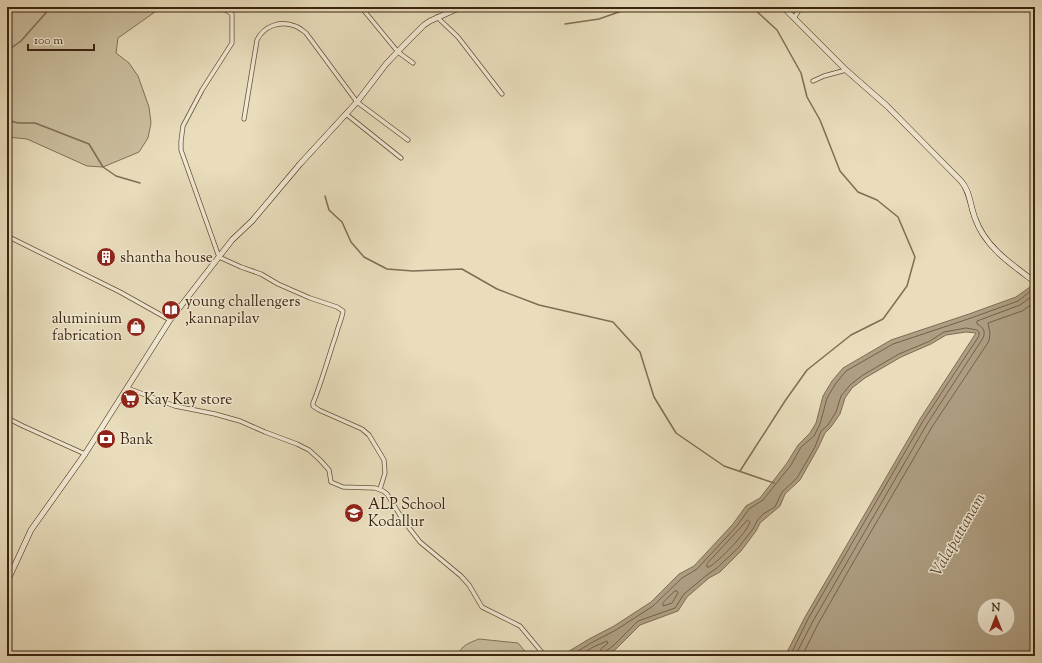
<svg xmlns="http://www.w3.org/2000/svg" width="1042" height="663" font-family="'Sorts Mill Goudy',serif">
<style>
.green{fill:#cbbe9f;stroke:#837158}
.water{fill:#ae9e82;stroke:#806d54;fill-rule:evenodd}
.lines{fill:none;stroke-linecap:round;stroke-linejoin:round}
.shore{stroke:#746149;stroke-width:1}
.stream{stroke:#806d54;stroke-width:1.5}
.street-casing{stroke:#66523b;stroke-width:5}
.secondary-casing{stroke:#3b2410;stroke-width:6}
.street{stroke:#f1e9d3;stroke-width:3.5}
.secondary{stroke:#f1e9d3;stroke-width:5}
.labels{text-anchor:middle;stroke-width:3;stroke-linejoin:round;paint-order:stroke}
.poi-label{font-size:15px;fill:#3b2410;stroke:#f1e9d3;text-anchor:start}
.water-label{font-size:16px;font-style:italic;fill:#5e4932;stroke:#f1e9d3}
</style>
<rect width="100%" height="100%" fill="#e9ddbc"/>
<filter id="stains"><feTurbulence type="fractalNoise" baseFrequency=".005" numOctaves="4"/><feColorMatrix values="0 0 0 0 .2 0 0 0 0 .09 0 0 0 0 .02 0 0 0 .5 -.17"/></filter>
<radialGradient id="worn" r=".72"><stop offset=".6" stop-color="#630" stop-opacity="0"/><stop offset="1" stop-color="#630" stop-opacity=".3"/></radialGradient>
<path class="green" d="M7,7H162L118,38L116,53L129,63L138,76L149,107L151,123L148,138L139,152L103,167L87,166L27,139L7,137Z
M479,639L518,643L529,656H458C461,645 469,643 479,639Z"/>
<path class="water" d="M1035,279V656H785L805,617L920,419L976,333L966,332L946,335L931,344L901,357L865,378L852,388L845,398L840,414L831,427L825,433L818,448L800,480L785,494L780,506L760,523L756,531L741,551L720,572L709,578L687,597L678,611L640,625L616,649L606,656H561L589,639L614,626L651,602L679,574L694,566L733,524L746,506L760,498L787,463L798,445L810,433L816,423L823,396L832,381L843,368L891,340L969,314L1016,297L1030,287ZM984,605H1008V629H984Z"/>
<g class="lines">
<path class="shore" d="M748,520L750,522C746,534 719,561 709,567H707V564Z
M675,591H677L678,593L672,603L663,606V603Z
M570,656L591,643L616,630L653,606L682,578L697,569L736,527L749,509L763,500L791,465L801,447L814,436L820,424L827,398L836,383L846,371L893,344L971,318L1018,301L1032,290L1035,286
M579,656L593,647L607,641L608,643L601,649L600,656
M605,656L606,651L613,646L638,621L675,608L684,594L707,575L717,568L738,548L753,529L757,521L763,514L775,507L782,492L797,478L815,447L821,431L828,425L836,412L841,396L850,385L863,375L899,354L930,341L944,332L966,328L977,330L979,332V336L923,421L808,619L790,656
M795,656L813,621L927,424L983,338C986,331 983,327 977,324V321L1020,305L1035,294
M802,656L818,624L858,554L932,427L989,341L990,333L988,323L1022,311L1035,302"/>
<path class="stream" d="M565,24L599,19L633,7
M7,51L21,41L51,7
M7,120L18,123H35L89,144L103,167L116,176L140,183
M325,196L329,210L342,222L351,242L364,257L387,269L413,271L462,269L497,289L539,305L613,322L640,352L654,397L676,433L724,466L774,483
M740,471L785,401L807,370L851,335L883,319L907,286L915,257L898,217L877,200L858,192L840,171L820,120L807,97L801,73L777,30L752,7"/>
<defs>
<path id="street" d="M221,7L232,14V43L202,90L183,126L181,141V150L219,257L241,267L261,274L278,284L310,298L337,307L343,311C342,319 338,326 336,335C328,358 322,381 313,403V406L319,410L362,429L369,435L384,460L385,473L380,489
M361,7L398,52L413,63
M437,17L458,37L502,94
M794,18L801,7
M813,81L824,76L846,70
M346,114L401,158
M244,119L257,40C264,26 280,20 295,26C299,27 303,31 306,33L357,102L408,140
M7,236L120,292L170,320
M127,388L175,406L215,414L240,421L265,432L297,444L309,450L320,460L329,470L331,482L343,487L375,488L383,491L387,494L403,520L420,542L461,576L469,585L482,607L520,626L545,656
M7,418L23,426L85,454"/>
<path id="secondary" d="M783,7L846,70L887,106L961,181C970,191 970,205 975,218C985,247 1011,264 1035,282
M7,582L31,530L85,454L170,320L187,298L232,240L252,221L300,164L357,102L386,64L407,42L424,25L430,21L461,7"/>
</defs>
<use href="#street" class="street-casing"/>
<use href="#secondary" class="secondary-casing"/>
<use href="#street" class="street"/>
<use href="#secondary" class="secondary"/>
</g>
<defs>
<symbol id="building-disc" viewBox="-11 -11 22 22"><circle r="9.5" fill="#8f2418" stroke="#f1e9d3"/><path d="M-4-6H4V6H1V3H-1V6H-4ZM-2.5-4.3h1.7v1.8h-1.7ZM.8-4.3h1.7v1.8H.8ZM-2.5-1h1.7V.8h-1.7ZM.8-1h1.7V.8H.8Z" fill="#fff"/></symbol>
<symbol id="library-disc" viewBox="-11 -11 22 22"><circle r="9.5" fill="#8f2418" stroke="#f1e9d3"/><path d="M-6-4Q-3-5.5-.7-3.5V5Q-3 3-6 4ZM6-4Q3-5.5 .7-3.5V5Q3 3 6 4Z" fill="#fff"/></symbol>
<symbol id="shop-disc" viewBox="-11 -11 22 22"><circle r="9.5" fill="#8f2418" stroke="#f1e9d3"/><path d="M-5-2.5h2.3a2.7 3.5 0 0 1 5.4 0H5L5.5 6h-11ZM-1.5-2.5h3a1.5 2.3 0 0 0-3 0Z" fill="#fff"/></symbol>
<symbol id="supermarket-disc" viewBox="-11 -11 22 22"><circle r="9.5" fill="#8f2418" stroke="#f1e9d3"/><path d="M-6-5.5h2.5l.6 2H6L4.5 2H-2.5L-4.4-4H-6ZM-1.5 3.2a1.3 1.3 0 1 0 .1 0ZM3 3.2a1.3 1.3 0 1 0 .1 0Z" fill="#fff"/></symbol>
<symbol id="bank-disc" viewBox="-11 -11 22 22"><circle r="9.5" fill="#8f2418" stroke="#f1e9d3"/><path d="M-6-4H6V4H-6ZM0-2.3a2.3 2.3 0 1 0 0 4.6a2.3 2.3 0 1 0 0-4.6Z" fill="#fff"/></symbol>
<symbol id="school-disc" viewBox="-11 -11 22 22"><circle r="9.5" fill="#8f2418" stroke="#f1e9d3"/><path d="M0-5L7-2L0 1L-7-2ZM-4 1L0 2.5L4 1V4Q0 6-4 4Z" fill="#fff"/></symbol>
</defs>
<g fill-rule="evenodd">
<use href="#building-disc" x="95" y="246" width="22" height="22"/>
<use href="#library-disc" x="160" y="299" width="22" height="22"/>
<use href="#shop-disc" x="125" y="316" width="22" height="22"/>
<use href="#supermarket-disc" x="119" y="388" width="22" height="22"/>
<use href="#bank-disc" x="95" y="428" width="22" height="22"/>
<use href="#school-disc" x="343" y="502" width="22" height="22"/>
</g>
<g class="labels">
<g class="poi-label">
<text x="120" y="262">shantha house</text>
<text x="185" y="306">young challengers<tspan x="185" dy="17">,kannapilav</tspan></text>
<text x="122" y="323" text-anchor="end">aluminium<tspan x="122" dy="17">fabrication</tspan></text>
<text x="144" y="404">Kay Kay store</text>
<text x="120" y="444">Bank</text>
<text x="368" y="509">ALP School<tspan x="368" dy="17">Kodallur</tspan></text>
</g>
<g class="water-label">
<text transform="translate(957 534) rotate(-60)" y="6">Valapattanam</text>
</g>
</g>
<rect width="1042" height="663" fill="none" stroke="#e9ddbc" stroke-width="24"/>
<rect x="8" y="8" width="1026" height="647" fill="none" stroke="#3b2410" stroke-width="2"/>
<rect x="12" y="12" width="1018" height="639" fill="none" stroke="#3b2410"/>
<g transform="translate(996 617)"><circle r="19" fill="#f1e9d3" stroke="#a89a85"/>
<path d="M0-3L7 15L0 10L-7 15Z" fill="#8f2418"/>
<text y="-6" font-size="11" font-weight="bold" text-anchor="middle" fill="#3b2410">N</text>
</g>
<path d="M28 44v6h66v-6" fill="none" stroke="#3b2410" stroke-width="2"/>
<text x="34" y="44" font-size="12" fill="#3b2410" stroke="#f1e9d3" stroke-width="3" paint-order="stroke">100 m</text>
<rect width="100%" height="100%" filter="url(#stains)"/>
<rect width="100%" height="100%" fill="url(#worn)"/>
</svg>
